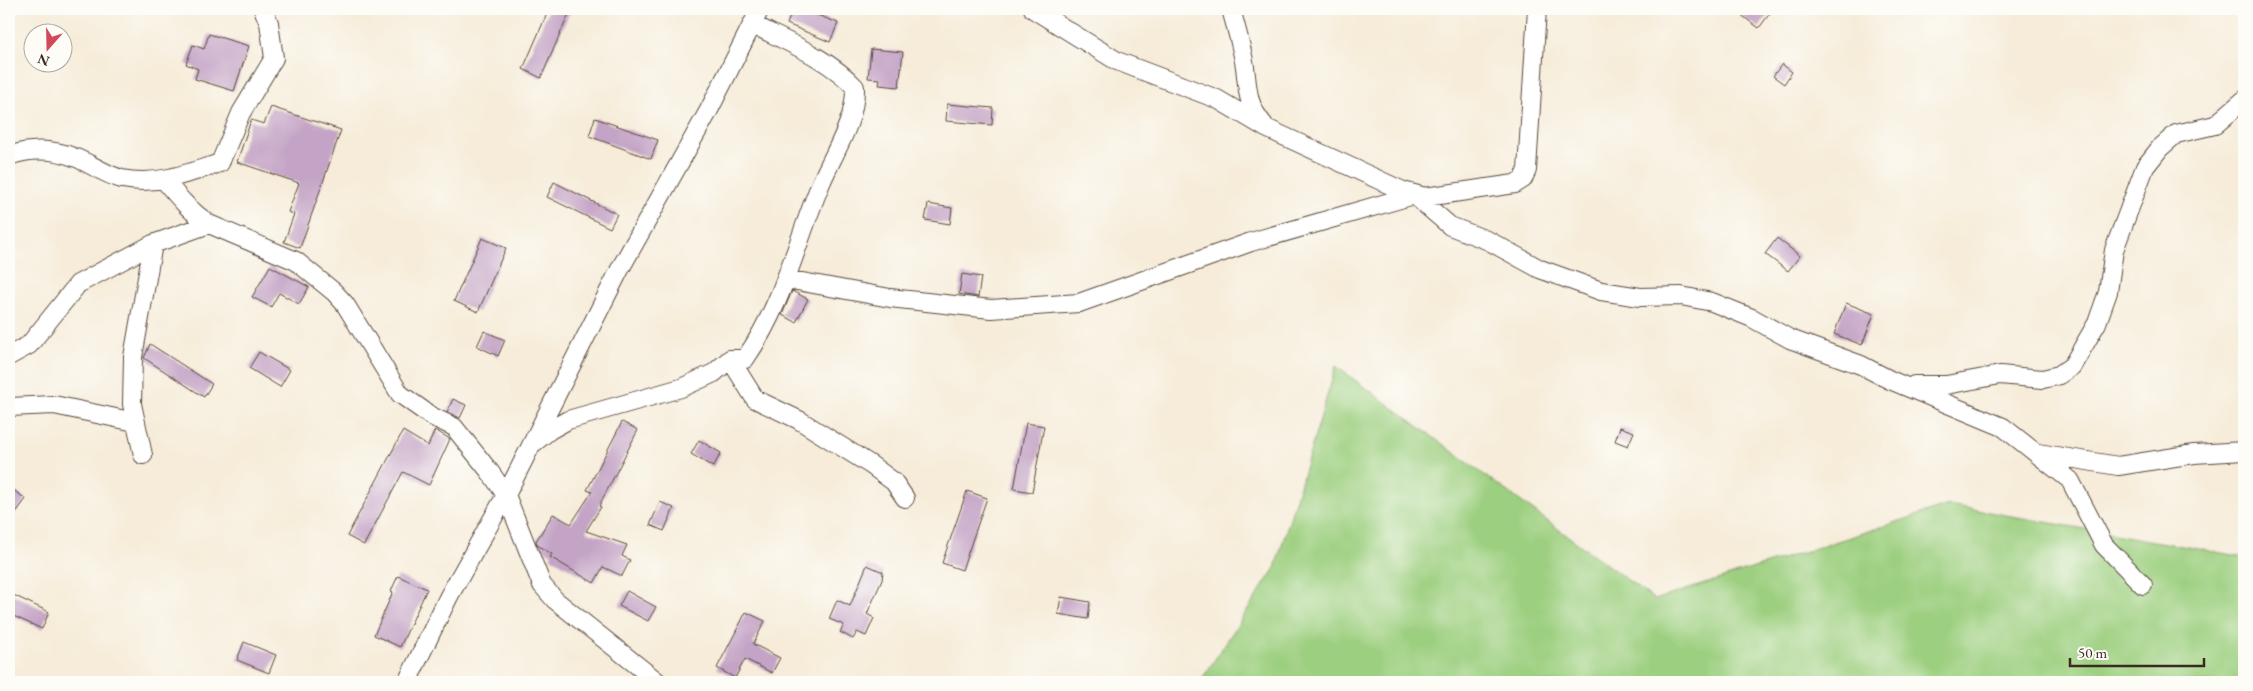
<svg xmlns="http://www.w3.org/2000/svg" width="2253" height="691" font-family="'EB Garamond',serif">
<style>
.green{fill:#9ccf7f;stroke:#6c7c4e}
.building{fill:#c4a4c6}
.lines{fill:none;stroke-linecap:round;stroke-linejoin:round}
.street-casing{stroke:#57473a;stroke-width:20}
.street{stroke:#fff;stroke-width:18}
</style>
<rect width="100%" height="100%" fill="#fdfcf7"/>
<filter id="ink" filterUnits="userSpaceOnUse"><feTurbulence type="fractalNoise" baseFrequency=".02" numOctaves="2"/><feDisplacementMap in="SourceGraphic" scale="10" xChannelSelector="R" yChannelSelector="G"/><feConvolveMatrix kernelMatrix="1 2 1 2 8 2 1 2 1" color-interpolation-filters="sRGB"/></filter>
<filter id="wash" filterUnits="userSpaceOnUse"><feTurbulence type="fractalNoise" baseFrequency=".0096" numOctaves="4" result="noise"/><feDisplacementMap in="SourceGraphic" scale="20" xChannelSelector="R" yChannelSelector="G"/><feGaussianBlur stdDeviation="1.12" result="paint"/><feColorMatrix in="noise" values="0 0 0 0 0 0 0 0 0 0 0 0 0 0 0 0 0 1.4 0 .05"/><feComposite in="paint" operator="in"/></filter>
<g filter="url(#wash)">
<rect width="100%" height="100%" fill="#f6ecd9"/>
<path class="green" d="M1336,366L1655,600L1949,505L2244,557V682H1200L1275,568Z"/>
<g id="blocks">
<path class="building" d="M549,9H571L541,78L523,69Z
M793,9H802L838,23L830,42L787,24Z
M1733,9H1773L1759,28Z
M209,34L249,46L234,91L195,79L198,69L186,64L193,45L204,49Z
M871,49L903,52L899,87L879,85L880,79L868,78Z
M1782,64L1792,72L1784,84L1773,76Z
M947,104L993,108L992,125L946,121Z
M271,107L341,130L300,248L284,242L294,214L288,212L299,183L237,162L251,120L264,124Z
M595,118L658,140L651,159L589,136Z
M554,182L617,214L610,228L547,197Z
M928,204L952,208L950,224L925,220Z
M482,238L506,248L478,312L454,301Z
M1777,238L1800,256L1788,271L1765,254Z
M270,266L309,287L299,304L279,293L271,307L252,297Z
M962,274L981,277L978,297L959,294Z
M792,291L808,299L796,322L782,315Z
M1846,303L1874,314L1862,345L1834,334Z
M484,331L505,340L498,356L477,346Z
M150,344L212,384L204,397L144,358Z
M259,352L290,370L280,387L249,368Z
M453,399L466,405L460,418L447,412Z
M622,422L638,430L599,506L601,507L586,531L627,545L622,556L630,560L622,576L603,567L594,583L550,557L552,554L537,545L536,541L553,514L571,524L592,492L587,490Z
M1026,423L1044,426L1032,492L1014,489Z
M1620,427L1634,432L1628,446L1615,441Z
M435,430L450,439L429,485L403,472L364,545L347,536L403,431L428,446Z
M699,440L721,453L713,467L691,454Z
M9,487L26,499L9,522Z
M967,491L987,498L962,570L942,563Z
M660,502L674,508L664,531L650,525Z
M867,565L883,572L882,580L867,614L874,618L866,636L857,632L853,639L840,632L844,625L829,619L837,600L850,606Z
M398,576L427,589L400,647L374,635L393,592L391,591Z
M627,591L656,607L648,621L619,606Z
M9,593L49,612L42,629L9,614Z
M1061,597L1090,602L1088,619L1058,614Z
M746,612L765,621L753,644L780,658L772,673L745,659L735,678L717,668Z
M244,642L276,655L269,673L237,660Z"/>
</g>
</g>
<g filter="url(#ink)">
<use href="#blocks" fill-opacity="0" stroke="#57473a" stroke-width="1"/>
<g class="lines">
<defs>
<path id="street" d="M1033,9L1117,61L1217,99L1266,128L1403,191L1425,197L1515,184L1523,179L1527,170L1537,9
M1231,9C1236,28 1242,47 1245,67C1248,91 1247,105 1264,125
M9,156C35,146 63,150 87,163C98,169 110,176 122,179C157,186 188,173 220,163L241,113L274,58L269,23L263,9
M165,181C179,198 191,212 209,224L296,261L334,292L345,304L400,394L431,416L454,427L490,472L506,495L542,585L555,600L658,682
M1414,195L1450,226L1489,241L1540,269L1601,291L1640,297L1681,296L1712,302L1752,318L1790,339L1861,365L1890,380L2003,427L2070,480L2104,545L2143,585
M786,279L890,298L991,309L1079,303L1251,242L1414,195
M9,356L29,345L78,284L153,244L209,224
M730,359L755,399L799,420L871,465L894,482L905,498
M1914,385H1946L2000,375L2043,379L2059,375L2072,366L2097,323L2108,292L2114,250L2145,167L2160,148L2176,134L2215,125L2244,100
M9,407L54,405L135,422
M535,442L550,430L568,420L681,388L714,373L730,359H745C783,305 796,243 821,183C834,152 856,121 855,87C828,58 787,42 752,24
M2038,453L2118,466L2194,454L2244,451
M143,455L132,404L133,357L153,244
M407,682L449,596L506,495L620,269L708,112L760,9"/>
</defs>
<use href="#street" class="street-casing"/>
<use href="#street" class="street"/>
</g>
</g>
<rect width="2253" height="691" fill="none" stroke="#fdfcf7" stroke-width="30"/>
<g transform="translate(48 48) rotate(200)"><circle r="24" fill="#fdfcf7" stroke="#afa8a0"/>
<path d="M0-4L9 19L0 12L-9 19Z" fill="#d1495b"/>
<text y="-8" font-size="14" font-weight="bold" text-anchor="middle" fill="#3b2a1e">N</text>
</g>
<path d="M2070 658v8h134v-8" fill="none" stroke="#3b2a1e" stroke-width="2.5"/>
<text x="2078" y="658" font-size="15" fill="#3b2a1e" stroke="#fdfcf7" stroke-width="4" paint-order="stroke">50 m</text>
</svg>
